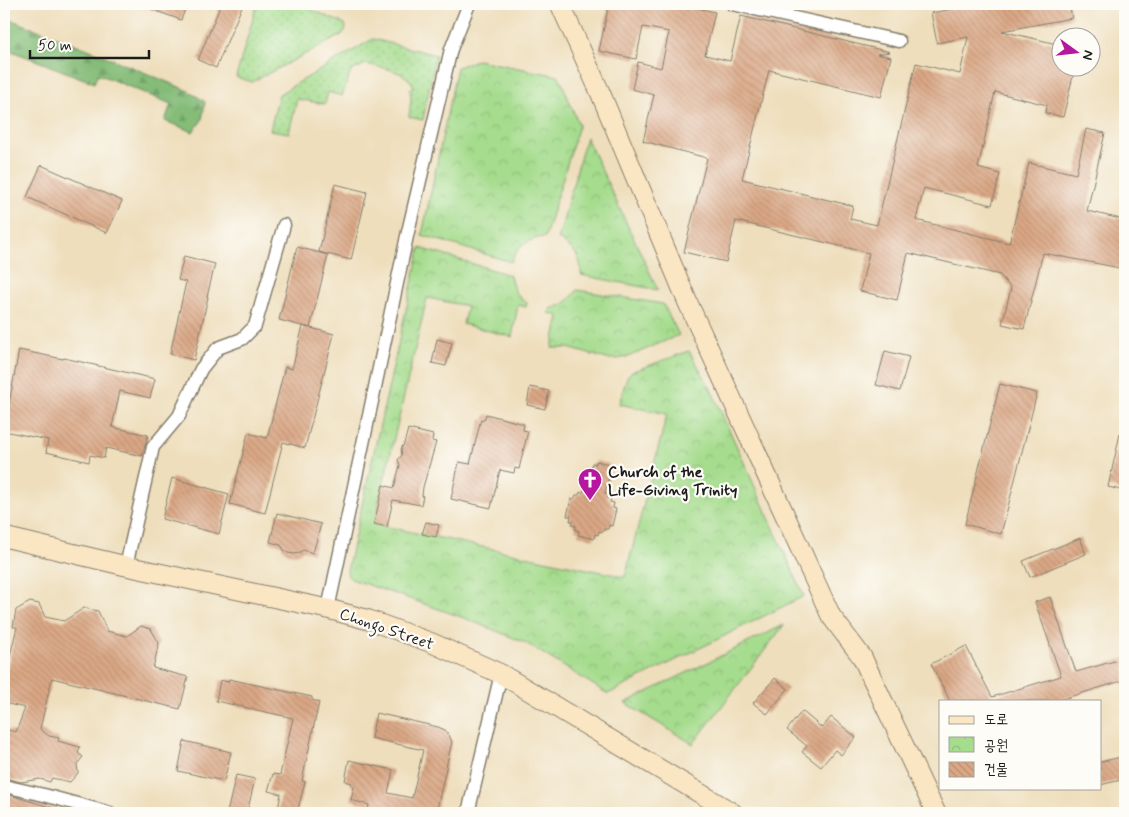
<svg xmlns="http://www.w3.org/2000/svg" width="1129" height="817" font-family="Mynerve,'Poor Story',sans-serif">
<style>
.grass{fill:url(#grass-dots);stroke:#607c54}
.forest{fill:url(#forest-firs);stroke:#506c4a}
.park{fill:url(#park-crowns);stroke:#607c54}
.building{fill:url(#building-back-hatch)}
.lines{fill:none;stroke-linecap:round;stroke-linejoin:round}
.street-casing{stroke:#857d6c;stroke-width:15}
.secondary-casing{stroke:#857d6c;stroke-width:21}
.street{stroke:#fff;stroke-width:12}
.secondary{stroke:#fbe6c3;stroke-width:19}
.labels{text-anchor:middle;stroke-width:4.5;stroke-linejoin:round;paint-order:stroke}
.poi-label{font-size:16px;font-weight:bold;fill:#1c1c1c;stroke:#fdfcf7;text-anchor:start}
.street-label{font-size:16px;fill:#1c1c1c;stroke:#fdfcf7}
</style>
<defs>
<pattern id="grass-dots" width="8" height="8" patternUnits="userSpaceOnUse" patternTransform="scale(1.25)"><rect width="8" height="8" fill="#a5dc8d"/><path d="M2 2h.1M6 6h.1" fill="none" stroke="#8dbc79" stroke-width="1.8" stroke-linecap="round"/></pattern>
<pattern id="forest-firs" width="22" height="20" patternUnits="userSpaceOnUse" patternTransform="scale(1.25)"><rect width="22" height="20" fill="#84bc78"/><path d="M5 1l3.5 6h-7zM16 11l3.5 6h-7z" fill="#71a167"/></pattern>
<pattern id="park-crowns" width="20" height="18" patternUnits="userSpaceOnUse" patternTransform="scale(1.25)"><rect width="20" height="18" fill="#a5dc8d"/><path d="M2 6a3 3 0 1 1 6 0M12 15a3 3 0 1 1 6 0" fill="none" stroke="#8dbc79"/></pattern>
<pattern id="building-back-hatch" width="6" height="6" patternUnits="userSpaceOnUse" patternTransform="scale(1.25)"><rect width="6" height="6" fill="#daa785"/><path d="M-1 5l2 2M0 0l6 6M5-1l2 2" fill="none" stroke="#ba8f72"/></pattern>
</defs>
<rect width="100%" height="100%" fill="#fdfcf7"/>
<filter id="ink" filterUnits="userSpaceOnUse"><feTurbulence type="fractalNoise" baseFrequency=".02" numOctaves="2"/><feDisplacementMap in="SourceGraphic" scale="10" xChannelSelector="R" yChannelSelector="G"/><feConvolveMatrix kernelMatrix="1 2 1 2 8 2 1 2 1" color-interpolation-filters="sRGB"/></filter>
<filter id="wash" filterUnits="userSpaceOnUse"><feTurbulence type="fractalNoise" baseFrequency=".0096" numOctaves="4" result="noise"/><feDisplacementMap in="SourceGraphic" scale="20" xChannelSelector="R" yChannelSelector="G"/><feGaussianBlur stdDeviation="1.12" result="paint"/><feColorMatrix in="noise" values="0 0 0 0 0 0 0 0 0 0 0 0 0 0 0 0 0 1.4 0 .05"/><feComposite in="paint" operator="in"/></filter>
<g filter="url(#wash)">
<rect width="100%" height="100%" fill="#eedebc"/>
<path class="grass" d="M257,4H302L310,9L345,24C347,30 345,32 340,36L252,82L236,77Z
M373,39L436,55L423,120L409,117L411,99L410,89L414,87C407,70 382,68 366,64L351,71L342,96L328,92L325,104L297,99L289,133L270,130L279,94Z"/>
<path class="forest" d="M4,17L88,49L189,91L205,102L202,120L193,132L165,121L171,104L98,74L94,83L4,48Z"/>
<path class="park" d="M477,60L559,76L579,125L545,237C529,238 517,247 511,262L422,235L457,67Z
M586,137L658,290L581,275C582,258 573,247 558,239Z
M420,248L510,275C512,287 516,297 527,303L526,307L518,305L512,337L463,324L467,306L427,298L374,524L625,577L667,414L619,404L627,377L631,372L689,351L710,387L804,596L608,694L526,643L464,618L416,601L351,579L348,576L347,571Z
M577,290L663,304L679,335L628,357L617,359H607L568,348H552L559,316L549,313L550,309C562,306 570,301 577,290Z
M784,625L693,744L625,703Z"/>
<g id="blocks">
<path class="building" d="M140,4H187L181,20L140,5Z
M221,4H243L216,68L198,60Z
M609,4H680L715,12L705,55L730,61L741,16L890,52L877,54L891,57L881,97L769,70L742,179L853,206L850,219L877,225L916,63L960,74L968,37L937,43L931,13L982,4H1069L1072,18L1002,31L1061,45L1057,63L1062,64V68H1075L1063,117L1045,113L1047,105L995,92L978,168L1000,174L992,205L924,188L916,220L1009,243L1029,163L1076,174L1086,129L1105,133L1087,211L1125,220V269L1043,253L1024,329L1002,324L1011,288L1000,275L908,253L897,300L860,291L869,253L736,221L726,262L684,252L707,158L643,141L654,95L632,89L638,62L661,68L669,32L643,27L636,59L599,51Z
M41,165L122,201L107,233L27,197Z
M335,184L367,192L351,260L319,252Z
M297,247L328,255L310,328L279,320Z
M184,256L215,264L207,297H208L194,360L170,354L186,282L178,280Z
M303,326L334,334L305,448L283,442L265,513L230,504L248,433L267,438L285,367L292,369Z
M437,339L452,343L446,366L432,363Z
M19,350L63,359L64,358L155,379L150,398L120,391L112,427L148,435L142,456L106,448L104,458L90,455L89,462L46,452L48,440L4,431Z
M885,351L909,357L900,391L876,385Z
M1000,384L1037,393L1001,534L965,524Z
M530,387L549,391L545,409L527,405Z
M486,414L524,424L523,430L528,431L519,469L515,468L514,473L500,470L491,508L451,499L459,462L470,464L481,419L484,420Z
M408,429L433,435L432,441L436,442L423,487L422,496H423L421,505L393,500L387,527L374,524L383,485L394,488L400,465L398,460L402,455L401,449L404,444Z
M1120,434L1125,435V491L1108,487Z
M596,461L609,464L608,466L611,467L605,494L608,495L607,498L611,499L610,502L614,503L613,508L616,509L612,526L609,525L608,529H604L603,532L599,531L598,535L595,534L594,539L578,535L579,531L575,530L576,526L572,525L573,521H570L571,516H567L571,499H574L576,495H579L580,492L583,493L584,489L586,490L592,463L596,464Z
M172,478L229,494L219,534L162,519Z
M277,513L321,524L313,553L303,550L299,553L294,554L288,553L284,550L281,545L270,542Z
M426,522L439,525L436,537L422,534Z
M1080,538L1086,554L1030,577L1023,561Z
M1050,597L1076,672L1125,658V680L1056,701H950L931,664L966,646L992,697L1061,676L1035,602Z
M30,602L39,604L45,617L64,621L84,608L98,611L107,631L127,636L141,626L151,629L159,643L153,668L188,677L180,709L52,678L40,729L49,736L59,738L58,741L80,747L78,753L83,757L77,764L78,773L70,782L52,778L50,782L40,779L21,782L4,778V729L16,732L25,708L4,703V681L17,627H13L16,610Z
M775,678L788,689L767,714L753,703Z
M229,679L312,697V700L319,702L302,781L305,782L297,813H277L281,794L268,791L273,774L280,775L293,718L216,701L220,680L228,682Z
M802,711L822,728L831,717L856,737L841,755L835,750L821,767L802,752L807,746L787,730Z
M376,713L438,727L445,730L449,735L452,742L450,750L436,813H367L369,805L351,800L354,787L351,786L352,783L345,781L349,760L393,770L388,793L412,798L423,750L371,738Z
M184,741L231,752L224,781L178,771Z
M1125,756V779L1100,785V762Z
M236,775L255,779L247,813H227Z
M4,794L17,797L59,810L58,813H4Z"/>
</g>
</g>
<g filter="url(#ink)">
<use href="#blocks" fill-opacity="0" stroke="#857d6c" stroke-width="1"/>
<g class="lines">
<defs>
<path id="street" d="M732,4L899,41
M126,566L153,447L179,416L201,369L218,348L242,339L255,326L284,225
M328,609L407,236L451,49L469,4
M4,786L44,795L110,813
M468,813L501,674"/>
<path id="secondary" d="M560,4L600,92L688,303L831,616L862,657L936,813
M4,537L126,566L328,609L369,620L432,643L501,674L733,813"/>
</defs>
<use href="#street" class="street-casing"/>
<use href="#secondary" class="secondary-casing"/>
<use href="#street" class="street"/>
<use href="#secondary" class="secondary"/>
</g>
</g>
<defs>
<symbol id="church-pin" viewBox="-11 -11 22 30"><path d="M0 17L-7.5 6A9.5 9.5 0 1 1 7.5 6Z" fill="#b5179e" stroke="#fdfcf7"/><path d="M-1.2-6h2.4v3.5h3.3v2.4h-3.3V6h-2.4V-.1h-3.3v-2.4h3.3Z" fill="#fff"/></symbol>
</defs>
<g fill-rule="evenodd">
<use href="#church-pin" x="576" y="466" width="28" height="38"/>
</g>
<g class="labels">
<g class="poi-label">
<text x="608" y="477">Church of the<tspan x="608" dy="18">Life-Giving Trinity</tspan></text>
</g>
<g class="street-label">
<text transform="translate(387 628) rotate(19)" y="6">Chongo Street</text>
</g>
</g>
<rect width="1129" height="817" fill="none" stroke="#fdfcf7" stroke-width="20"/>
<rect x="939" y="700" width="162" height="90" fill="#fdfcf7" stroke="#a3a29f"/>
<rect x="949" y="716" width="25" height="8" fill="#fbe6c3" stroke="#a3a29f"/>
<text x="984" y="724" font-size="15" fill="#1c1c1c">도로</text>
<rect x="949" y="737" width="25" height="15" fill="url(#park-crowns)" stroke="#a3a29f"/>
<text x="984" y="750" font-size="15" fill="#1c1c1c">공원</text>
<rect x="949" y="762" width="25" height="15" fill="url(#building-back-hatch)" stroke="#a3a29f"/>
<text x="984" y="774" font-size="15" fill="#1c1c1c">건물</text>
<g transform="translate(1076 52) rotate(105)"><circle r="24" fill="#fdfcf7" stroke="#a3a29f"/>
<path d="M0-4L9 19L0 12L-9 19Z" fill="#b5179e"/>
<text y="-8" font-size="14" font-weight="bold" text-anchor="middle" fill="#1c1c1c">N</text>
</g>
<path d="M30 50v8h119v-8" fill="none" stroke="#1c1c1c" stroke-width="2.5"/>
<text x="38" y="50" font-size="15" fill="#1c1c1c" stroke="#fdfcf7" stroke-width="4" paint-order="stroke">50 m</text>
</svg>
